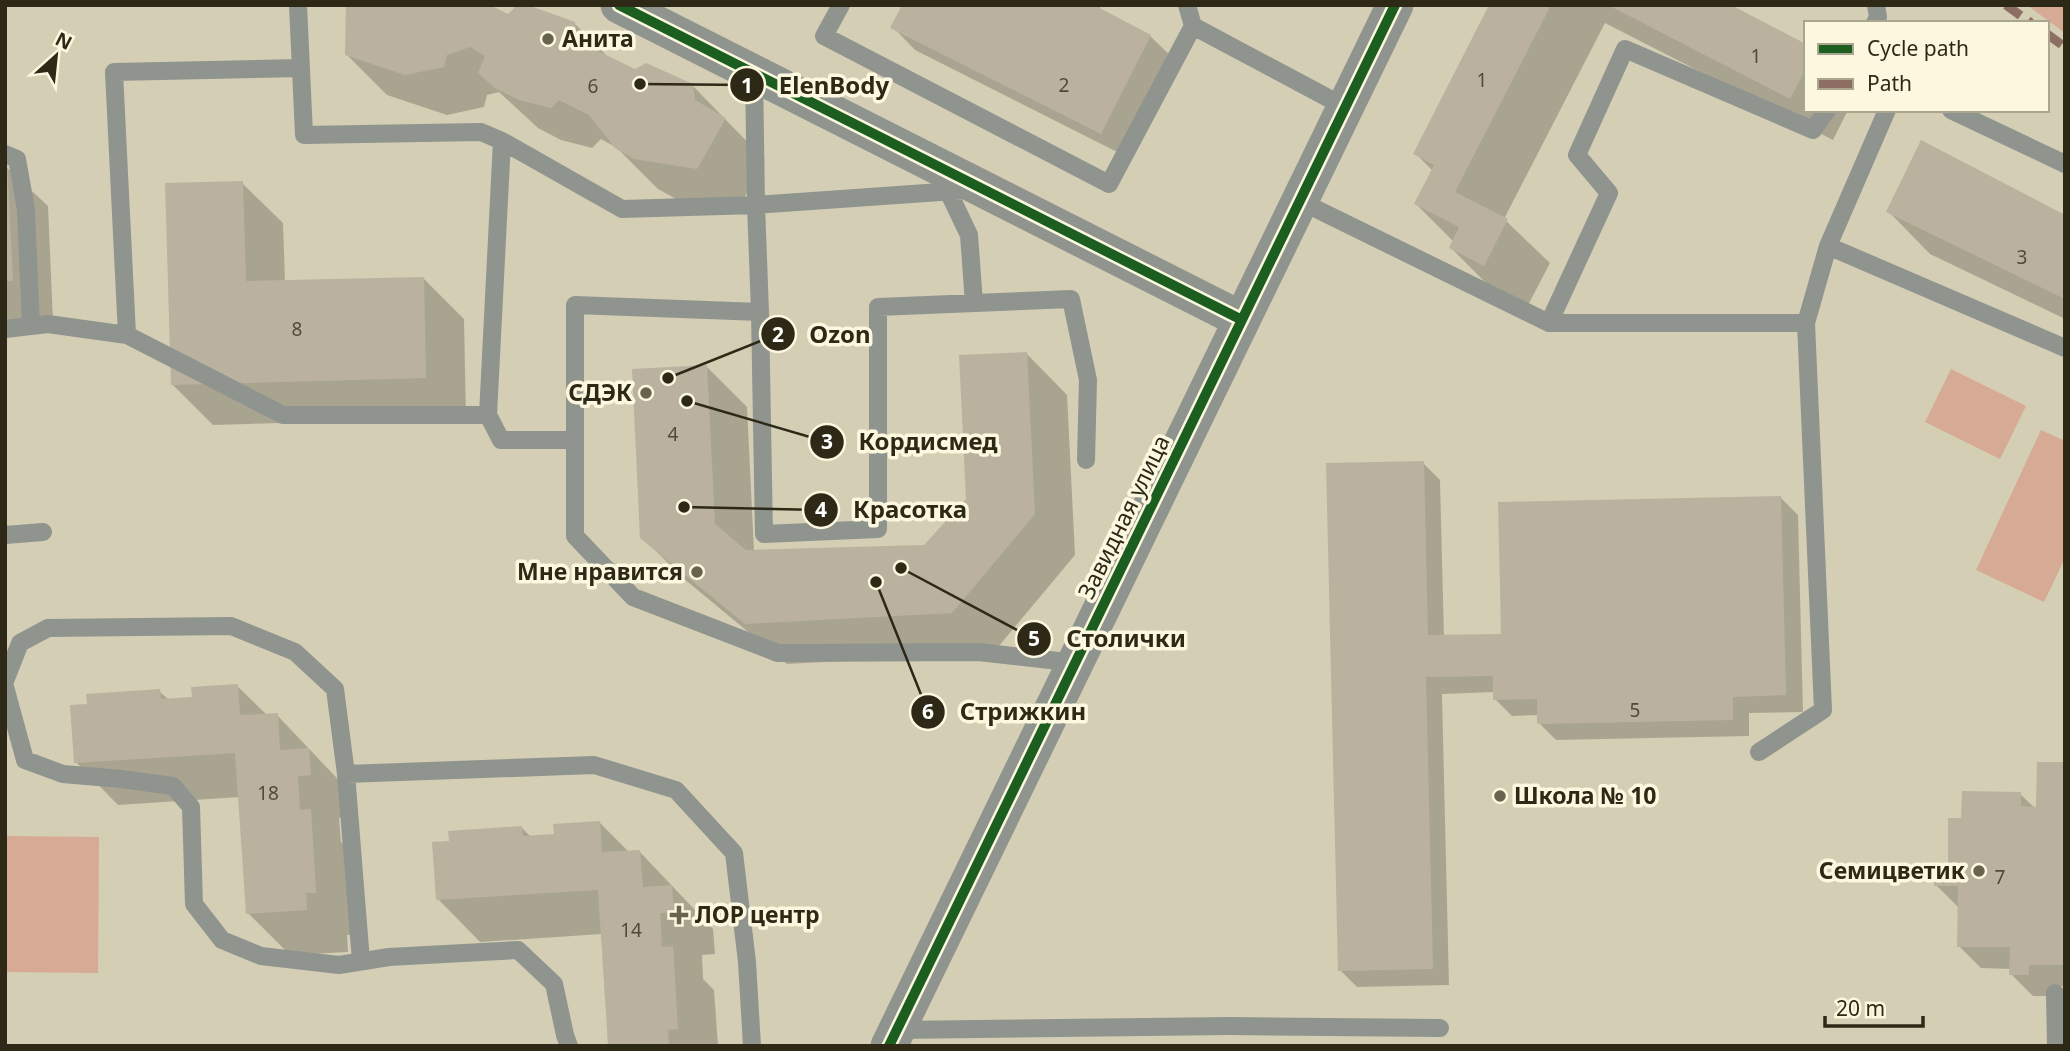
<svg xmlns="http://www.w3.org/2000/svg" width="2070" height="1051" font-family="'Noto Sans',sans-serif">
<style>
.green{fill:#d6aa94}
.shadow{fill:#0003}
.building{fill:#bab29f}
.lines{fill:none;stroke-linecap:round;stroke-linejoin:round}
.lane{stroke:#90948f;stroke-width:18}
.street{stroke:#90948f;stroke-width:37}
.quiet{stroke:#8d6e63;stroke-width:9;stroke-dasharray:18 9;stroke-linecap:butt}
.cycleway-casing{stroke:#fcf7df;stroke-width:15}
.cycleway{stroke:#1b5e20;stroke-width:10}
.poi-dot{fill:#67634d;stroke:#fcf7df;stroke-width:2.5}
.labels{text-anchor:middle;stroke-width:7;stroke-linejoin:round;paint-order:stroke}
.number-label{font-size:19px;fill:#504b38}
.poi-label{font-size:23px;font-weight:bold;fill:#2d2916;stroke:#fcf7df;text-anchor:start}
.street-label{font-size:23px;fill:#2d2916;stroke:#fcf7df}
.leader{fill:none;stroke:#2d2916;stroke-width:2.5}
.callout-dot{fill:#2d2916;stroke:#fcf7df;stroke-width:2.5}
.mark-label{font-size:21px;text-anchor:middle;font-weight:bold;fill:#fff}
.callout-label{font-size:24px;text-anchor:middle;font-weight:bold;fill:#2d2916;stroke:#fcf7df;stroke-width:7;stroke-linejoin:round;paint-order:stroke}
</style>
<rect width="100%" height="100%" fill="#d4ceb4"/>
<path class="green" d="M2028,5H2065V33L2027,5Z
M1951,369L2026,406L2000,459L1925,422Z
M2041,430L2065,441V558L2044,602L1976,570Z
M5,836L99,837L98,973L5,972Z"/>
<path class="shadow" d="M904,5H1101L1099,10L1150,36L1173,58L1123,155L915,50L893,27Z
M1491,5H1727L1806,46V110H1848L1833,140L1605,23L1504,219L1550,263L1527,307L1493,290L1451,248L1454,242L1416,204L1433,171L1415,153Z
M508,16L574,23L608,57L635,71L692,85L765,160L738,209L676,199L658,189L617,148L601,139L592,148L561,140L538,128L499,92L487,95L484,107L447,115L387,95L346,54Z
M5,166L48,206L53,321L5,323Z
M242,183L283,223L285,282L423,278L464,319L466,418L213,425L172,384Z
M1888,211L2065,217V319L1930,254Z
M1027,354L1067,395L1075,555L993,653L787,664L683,578L642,537L707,367L747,407L754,551L924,547L968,500Z
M1423,463L1440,480L1444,637L1503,636L1780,497L1798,515L1803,712L1749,713V736L1556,740L1539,723V715L1512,716L1495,699V692L1442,694L1449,985L1357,987L1340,970Z
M237,686L267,715H277L351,793L353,817L339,818L341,842L352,853L358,934L347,935L348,952L290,955L248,913L240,797L118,805L76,762L89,705L159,691L169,700L194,699Z
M2065,764V986H2050V996H2033L2011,974V969L1981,968L1959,946L1958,907L1936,885L1949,870L1963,820L2020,794L2038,811Z
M600,823L629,852L639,851L713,929L715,954L702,955L703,979L714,990L718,1046H610L602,934L480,942L438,899L451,843L522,828L531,837L556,836Z"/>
<path class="building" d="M346,5H490L508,14L517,5H528L575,22L577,41L635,69L646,63L693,84L695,100L726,118L697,169L634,159L615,148L589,115L559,100L551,108L519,100L495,88L478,73L485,56L470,47L447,55L444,67L405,75L345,55Z
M902,5H1094L1151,35L1101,134L890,28Z
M1489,5H1551L1455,192L1508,219L1484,266L1449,248L1459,227L1414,204L1434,165L1413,154Z
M1608,5H1731L1806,44V68L1790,99Z
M1921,140L2065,215V299L1886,212Z
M5,161H7L13,281H5Z
M243,181L246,281L424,277L426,378L171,385L165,183Z
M1027,352L1035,514L952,613L745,624L640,538L632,369L707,365L715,524L746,550L924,545L966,499L959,355Z
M1424,461L1428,635L1501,634L1498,502L1781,496L1786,695L1733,697V720L1537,724V699L1493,700V676L1426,677L1433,969L1338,971L1326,463Z
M238,684L240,715L278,713L280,750L309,748L311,775L298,776L300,810L311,809L316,893H306L307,910L246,914L235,753L74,763L70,705L87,704L86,694L160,689L161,699L192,697L191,687Z
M2037,762H2065V965H2029V975H2009L2010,947H1957L1958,886H1934L1935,868H1948V818H1961L1962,791L2021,792V806L2036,807Z
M600,821L602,852L640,850L643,887L672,885L674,912L660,913L662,947L673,946L678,1029L668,1030L669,1046H608L598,890L436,900L432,842L449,841L448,831L522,826L523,836L554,834L553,824Z"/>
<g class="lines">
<path class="lane" d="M298,5L304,135L481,132L502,141
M841,5L824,36L1109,184L1193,26L1345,107
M1187,5L1193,26
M1875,23L1878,17L1876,5
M301,68L114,72L127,335L283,415H488
M754,73L756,205L969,190
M1951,110L2065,164
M5,154L17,159L26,210L31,326
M948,191L969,235L974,303
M1300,201L1549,323H1806L1828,246L1887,110
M1828,246L2065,348
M1549,323L1609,193L1577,155L1625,49L1813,130L1827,110
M5,329L48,324L127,335
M575,440H501L488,415L502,141L622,209L756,205L760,312
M5,535L43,532
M1076,663L978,652L778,653L633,597L575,536V305L760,312L764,534L878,529V307L1071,299L1088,380L1086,460
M5,681L20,643L48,628L231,626L295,652L335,689L346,774L594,765L676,790L734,853L747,962L752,1046
M5,687L25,760L63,774L121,779L173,786L191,807L194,904L222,940L261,956L339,965L389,957L518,950L554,984L565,1035L569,1046
M1759,752L1823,710L1806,323
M346,774L361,961
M2055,993L2056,1046
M896,1030L1230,1026L1440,1028"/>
<path class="street" d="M619,5L1242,320
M889,1046L1395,5"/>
<path class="quiet" d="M2006,5L2031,23
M2047,34L2065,47"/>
<defs>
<path id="cycleway" d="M619,5L1242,320
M889,1046L1395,5"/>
</defs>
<use href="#cycleway" class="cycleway-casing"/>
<use href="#cycleway" class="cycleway"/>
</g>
<g class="poi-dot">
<circle cx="548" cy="39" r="7"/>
<circle cx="646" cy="393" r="7"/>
<circle cx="697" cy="572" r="7"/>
<circle cx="1500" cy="796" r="7"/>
<circle cx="1979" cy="871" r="7"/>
<path d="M675.5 904.5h7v7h7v7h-7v7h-7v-7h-7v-7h7z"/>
</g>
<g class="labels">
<g class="number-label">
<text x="1756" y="63">1</text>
<text x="1482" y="87">1</text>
<text x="1064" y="92">2</text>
<text x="593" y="93">6</text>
<text x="2022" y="264">3</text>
<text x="297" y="336">8</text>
<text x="673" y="441">4</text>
<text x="1635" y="717">5</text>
<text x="268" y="800">18</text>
<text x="2000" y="884">7</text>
<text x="631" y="937">14</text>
</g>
<g class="poi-label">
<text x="562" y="47">Анита</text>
<text x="632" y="401" text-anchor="end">СДЭК</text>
<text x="683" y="580" text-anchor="end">Мне нравится</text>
<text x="1514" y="804">Школа № 10</text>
<text x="1965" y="879" text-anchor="end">Семицветик</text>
<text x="695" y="923">ЛОР центр</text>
</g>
<g class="street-label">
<text transform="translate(1124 517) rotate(-64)" y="8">Завидная улица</text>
</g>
</g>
<path class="leader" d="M640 84L747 85M668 378L778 334M687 401L827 442M684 507L821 510M901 568L1034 639M876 582L928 712"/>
<g class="callout-dot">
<circle cx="640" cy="84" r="7"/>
<circle cx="668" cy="378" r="7"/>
<circle cx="687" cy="401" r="7"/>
<circle cx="684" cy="507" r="7"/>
<circle cx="901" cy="568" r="7"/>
<circle cx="876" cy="582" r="7"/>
<circle cx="747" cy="85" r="18"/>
<circle cx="778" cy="334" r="18"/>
<circle cx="827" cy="442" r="18"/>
<circle cx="821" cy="510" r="18"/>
<circle cx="1034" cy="639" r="18"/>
<circle cx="928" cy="712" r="18"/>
</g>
<g class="mark-label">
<text x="747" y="93">1</text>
<text x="778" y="342">2</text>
<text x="827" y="449">3</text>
<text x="821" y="517">4</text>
<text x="1034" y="646">5</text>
<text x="928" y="719">6</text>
</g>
<g class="callout-label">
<text x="834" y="94">ElenBody</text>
<text x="840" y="343">Ozon</text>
<text x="928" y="450">Кордисмед</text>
<text x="910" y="518">Красотка</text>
<text x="1126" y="647">Столички</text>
<text x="1023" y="720">Стрижкин</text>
</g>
<rect width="2070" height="1051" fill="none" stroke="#2d2916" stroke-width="14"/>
<rect x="1804" y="21" width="245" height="91" fill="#fcf7df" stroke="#a9a58f" stroke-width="2"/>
<rect x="1818" y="44" width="35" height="10" fill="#1b5e20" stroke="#a9a58f" stroke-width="2"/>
<text x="1867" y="56" font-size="21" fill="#2d2916">Cycle path</text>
<rect x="1818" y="79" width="35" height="10" fill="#8d6e63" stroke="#a9a58f" stroke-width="2"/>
<text x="1867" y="91" font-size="21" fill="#2d2916">Path</text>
<g transform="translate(56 56) rotate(27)" stroke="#fcf7df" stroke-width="5" paint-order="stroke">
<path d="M0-5L12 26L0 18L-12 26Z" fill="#2d2916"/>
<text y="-10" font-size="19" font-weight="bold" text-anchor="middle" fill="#2d2916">N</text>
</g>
<path d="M1825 1016v10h98v-10" fill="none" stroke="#2d2916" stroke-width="3.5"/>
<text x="1836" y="1016" font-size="21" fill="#2d2916" stroke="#fcf7df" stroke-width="5" paint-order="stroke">20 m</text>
</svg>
